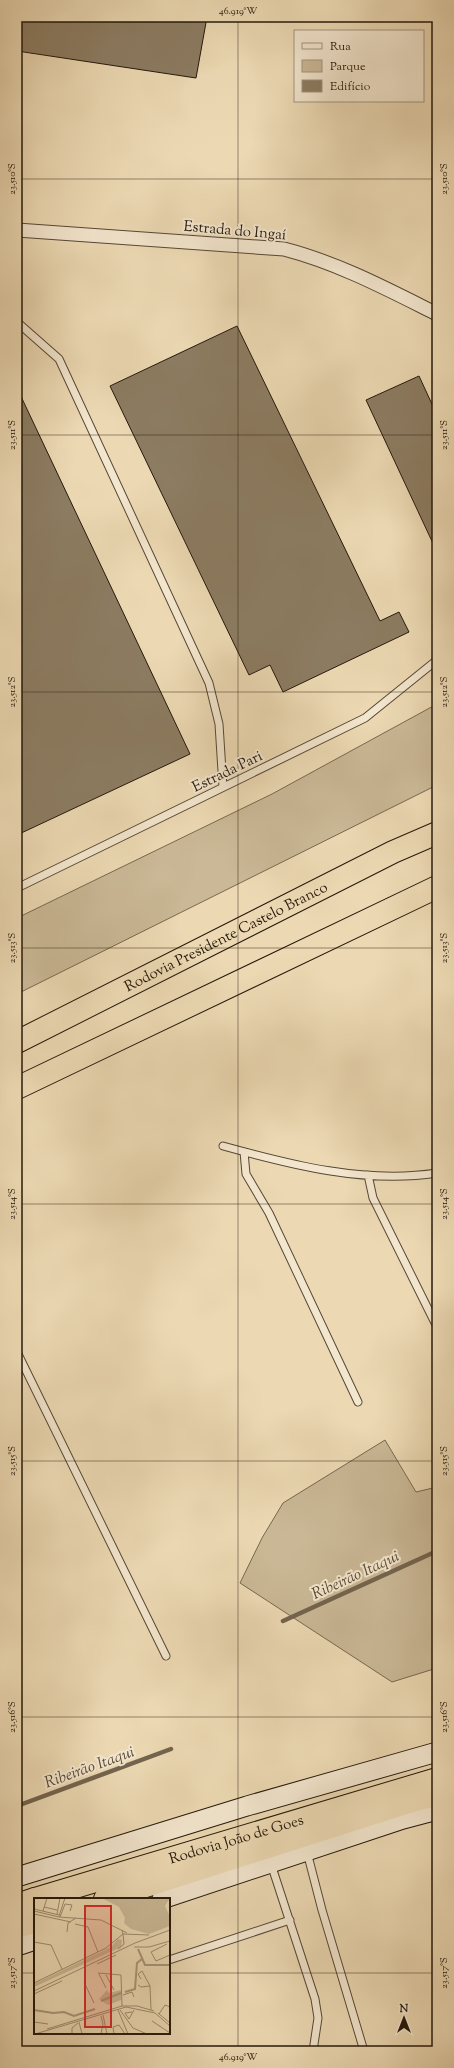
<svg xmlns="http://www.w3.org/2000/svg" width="454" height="2068" font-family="'Sorts Mill Goudy',serif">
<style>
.green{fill:#cab896;stroke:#776850}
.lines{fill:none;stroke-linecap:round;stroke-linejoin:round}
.stream{stroke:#73644e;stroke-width:4.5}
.building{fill:#8c7c62;stroke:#24180b}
.lane-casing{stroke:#564835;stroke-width:9}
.street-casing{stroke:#564835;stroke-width:15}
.secondary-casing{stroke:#24180b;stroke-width:21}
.highway-casing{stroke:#24180b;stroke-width:24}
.lane{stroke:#f3e6ce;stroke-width:7}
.street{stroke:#f3e6ce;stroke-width:13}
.secondary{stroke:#f3e6ce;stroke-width:19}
.highway{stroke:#ecd9b3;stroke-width:22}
.ticks{fill:none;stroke:#24180b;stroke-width:1;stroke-opacity:0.45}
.labels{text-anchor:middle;stroke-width:4;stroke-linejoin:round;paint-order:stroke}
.street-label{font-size:15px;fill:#24180b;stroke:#f3e6ce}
.water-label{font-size:16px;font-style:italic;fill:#594b37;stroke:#f3e6ce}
.inset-river{fill:none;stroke:#a8977a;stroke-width:2}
.inset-road{fill:none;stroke:#9c8c70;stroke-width:1}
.view{fill:#d62828;fill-opacity:0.15;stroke:#d62828;stroke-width:2}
.inset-edge{fill:none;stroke:#24180b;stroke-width:2}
.neatline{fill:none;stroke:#24180b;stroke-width:1.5}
.ticks-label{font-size:10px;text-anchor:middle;fill:#24180b}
</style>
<rect width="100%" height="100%" fill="#ecd9b3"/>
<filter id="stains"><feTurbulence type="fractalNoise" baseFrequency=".005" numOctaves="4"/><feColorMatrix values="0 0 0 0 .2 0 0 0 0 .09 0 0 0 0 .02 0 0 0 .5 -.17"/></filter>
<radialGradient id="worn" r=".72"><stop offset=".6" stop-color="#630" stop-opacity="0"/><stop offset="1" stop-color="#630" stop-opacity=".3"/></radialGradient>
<path class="green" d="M437,704V785L17,994V918L272,794Z
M385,1440L416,1492L437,1487V1668L392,1682L240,1583L262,1538L283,1503Z"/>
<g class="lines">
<path class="stream" d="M283,1621L437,1551
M17,1806L171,1749"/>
</g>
<path class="building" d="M17,17H207L196,78L17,51Z
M237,326L380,621L399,612L409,632L283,692L270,665L249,675L110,386Z
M419,376L437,415V552L366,400Z
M17,388L190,754L17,835Z"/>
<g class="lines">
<defs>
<path id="lane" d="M17,322L59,359L209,683L219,724L223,787
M17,888L365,718L437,660
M223,1146C292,1165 365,1184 437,1173
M244,1152L246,1174L269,1213L358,1402
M368,1175L373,1198L437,1327
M17,1352L166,1656
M307,1852L322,1910L364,2051
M271,1864L315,1999L318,2018L313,2051
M169,1960L290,1920"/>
<path id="street" d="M17,230L284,249C338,263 387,289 437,314"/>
<path id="secondary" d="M17,1877L247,1806L437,1752
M162,1899L403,1819L437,1810
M17,1946L35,1940"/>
<g id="highway">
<path id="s1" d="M17,1042L393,852L437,833"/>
<path d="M17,1088L437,887"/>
<path id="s2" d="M35,1899L437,1779"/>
<path d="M105,1899L415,1800L437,1795"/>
<path d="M17,1905L35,1899"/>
<path d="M17,1927L35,1921"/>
</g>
</defs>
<use href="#lane" class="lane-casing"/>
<use href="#street" class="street-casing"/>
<use href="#secondary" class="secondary-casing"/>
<use href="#highway" class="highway-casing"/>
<use href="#lane" class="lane"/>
<use href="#street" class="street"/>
<use href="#secondary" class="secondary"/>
<use href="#highway" class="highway"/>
</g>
<path class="ticks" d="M238,17V2051M17,179H437M17,435H437M17,692H437M17,948H437M17,1204H437M17,1461H437M17,1717H437M17,1973H35M169,1973H437"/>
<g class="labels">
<g class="street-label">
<text transform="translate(235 230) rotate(5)" y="5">Estrada do Ingaí</text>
<text transform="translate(227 771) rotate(-26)" y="5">Estrada Pari</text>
<text dy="5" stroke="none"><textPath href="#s1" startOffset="234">Rodovia Presidente Castelo Branco</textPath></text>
<text dy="5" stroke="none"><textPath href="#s2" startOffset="210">Rodovia João de Goes</textPath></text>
</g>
<g class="water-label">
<text transform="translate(355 1574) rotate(-25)" y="6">Ribeirão Itaqui</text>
<text transform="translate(89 1766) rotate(-20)" y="6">Ribeirão Itaqui</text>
</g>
</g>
<g transform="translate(34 1898)">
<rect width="136" height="136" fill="#ecd9b3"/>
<path d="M68,0H136L131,8L136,19V28L115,36L97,31L90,25L91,20L85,9ZM84,41L88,42L87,49L0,89V86L77,49ZM73,92L75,95L87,92V102L74,107L65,101Z" fill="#cab896"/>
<path class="inset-river" d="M104,51L111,67H136M91,94L101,91L103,65L108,61M67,103L87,95M0,112L19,115L30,114L40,118L61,111"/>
<path class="inset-road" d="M10,9L23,12M0,11L25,17M0,13L25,19L67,22L93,35M9,13L13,0M0,16L37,24M23,16L26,0M25,18L31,0M26,19L31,6L38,7L36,13M41,26L54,29L64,54M33,34L34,25L42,20M0,44L17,47L28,71M133,46L117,54L122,63L136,57M100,49H115M115,49L136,43M84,51L90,46L89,36L115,37M63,66L82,57M64,75L87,77L88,108M65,76L72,90M72,77L80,92M107,81L104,76L108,73L116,88L117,112M50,84L60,105M0,85L72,50L89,36L88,32M104,87L107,89L116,88M0,93L101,45L136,32M0,96L28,83M89,97L98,94L100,99M84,112L94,136M86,112L99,130L113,136M98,114L91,115L95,121L100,112M124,115L136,125M125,116L131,107L136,109M69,117L73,136M67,118L69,126L67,136M118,123L136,135M0,124L14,126M45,124L48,136M13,131L88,108H103L120,113M1,136L92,109L121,115L136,128M38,136V130L44,125M80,136L79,129L85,127L91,136"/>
<path class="view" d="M51,8H77V129H51Z"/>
<rect width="136" height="136" class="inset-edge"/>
</g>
<rect width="454" height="2068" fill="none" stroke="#ecd9b3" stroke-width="44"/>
<rect x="294" y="30" width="130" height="72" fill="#f3e6ce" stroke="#a09480"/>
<rect x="302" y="43" width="20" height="6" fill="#f3e6ce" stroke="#a09480"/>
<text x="330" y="50" font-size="12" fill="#24180b">Rua</text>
<rect x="302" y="60" width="20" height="12" fill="#cab896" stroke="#a09480"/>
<text x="330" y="70" font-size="12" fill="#24180b">Parque</text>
<rect x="302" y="80" width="20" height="12" fill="#8c7c62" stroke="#a09480"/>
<text x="330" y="90" font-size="12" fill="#24180b">Edifício</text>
<g transform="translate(404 2018)" stroke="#f3e6ce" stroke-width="3" paint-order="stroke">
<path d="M0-3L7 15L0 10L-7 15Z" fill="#24180b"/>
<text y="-6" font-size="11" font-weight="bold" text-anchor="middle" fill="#24180b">N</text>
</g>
<rect x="22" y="22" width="410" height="2024" class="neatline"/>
<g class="ticks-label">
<text x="238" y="14">46.919°W</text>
<text transform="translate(11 179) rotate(-90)" y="4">23.510°S</text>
<text transform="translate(443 179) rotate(-90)" y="4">23.510°S</text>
<text transform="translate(11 435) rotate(-90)" y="4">23.511°S</text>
<text transform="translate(443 435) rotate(-90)" y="4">23.511°S</text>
<text transform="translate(11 692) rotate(-90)" y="4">23.512°S</text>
<text transform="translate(443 692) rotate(-90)" y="4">23.512°S</text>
<text transform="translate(11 948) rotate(-90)" y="4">23.513°S</text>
<text transform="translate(443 948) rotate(-90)" y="4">23.513°S</text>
<text transform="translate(11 1204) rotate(-90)" y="4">23.514°S</text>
<text transform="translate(443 1204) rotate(-90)" y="4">23.514°S</text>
<text transform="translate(11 1461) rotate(-90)" y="4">23.515°S</text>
<text transform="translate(443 1461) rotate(-90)" y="4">23.515°S</text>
<text transform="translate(11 1717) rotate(-90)" y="4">23.516°S</text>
<text transform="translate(443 1717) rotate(-90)" y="4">23.516°S</text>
<text transform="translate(11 1973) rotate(-90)" y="4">23.517°S</text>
<text transform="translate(443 1973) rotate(-90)" y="4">23.517°S</text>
<text x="238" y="2060">46.919°W</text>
</g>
<rect width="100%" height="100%" filter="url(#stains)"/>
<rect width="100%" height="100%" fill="url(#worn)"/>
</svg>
